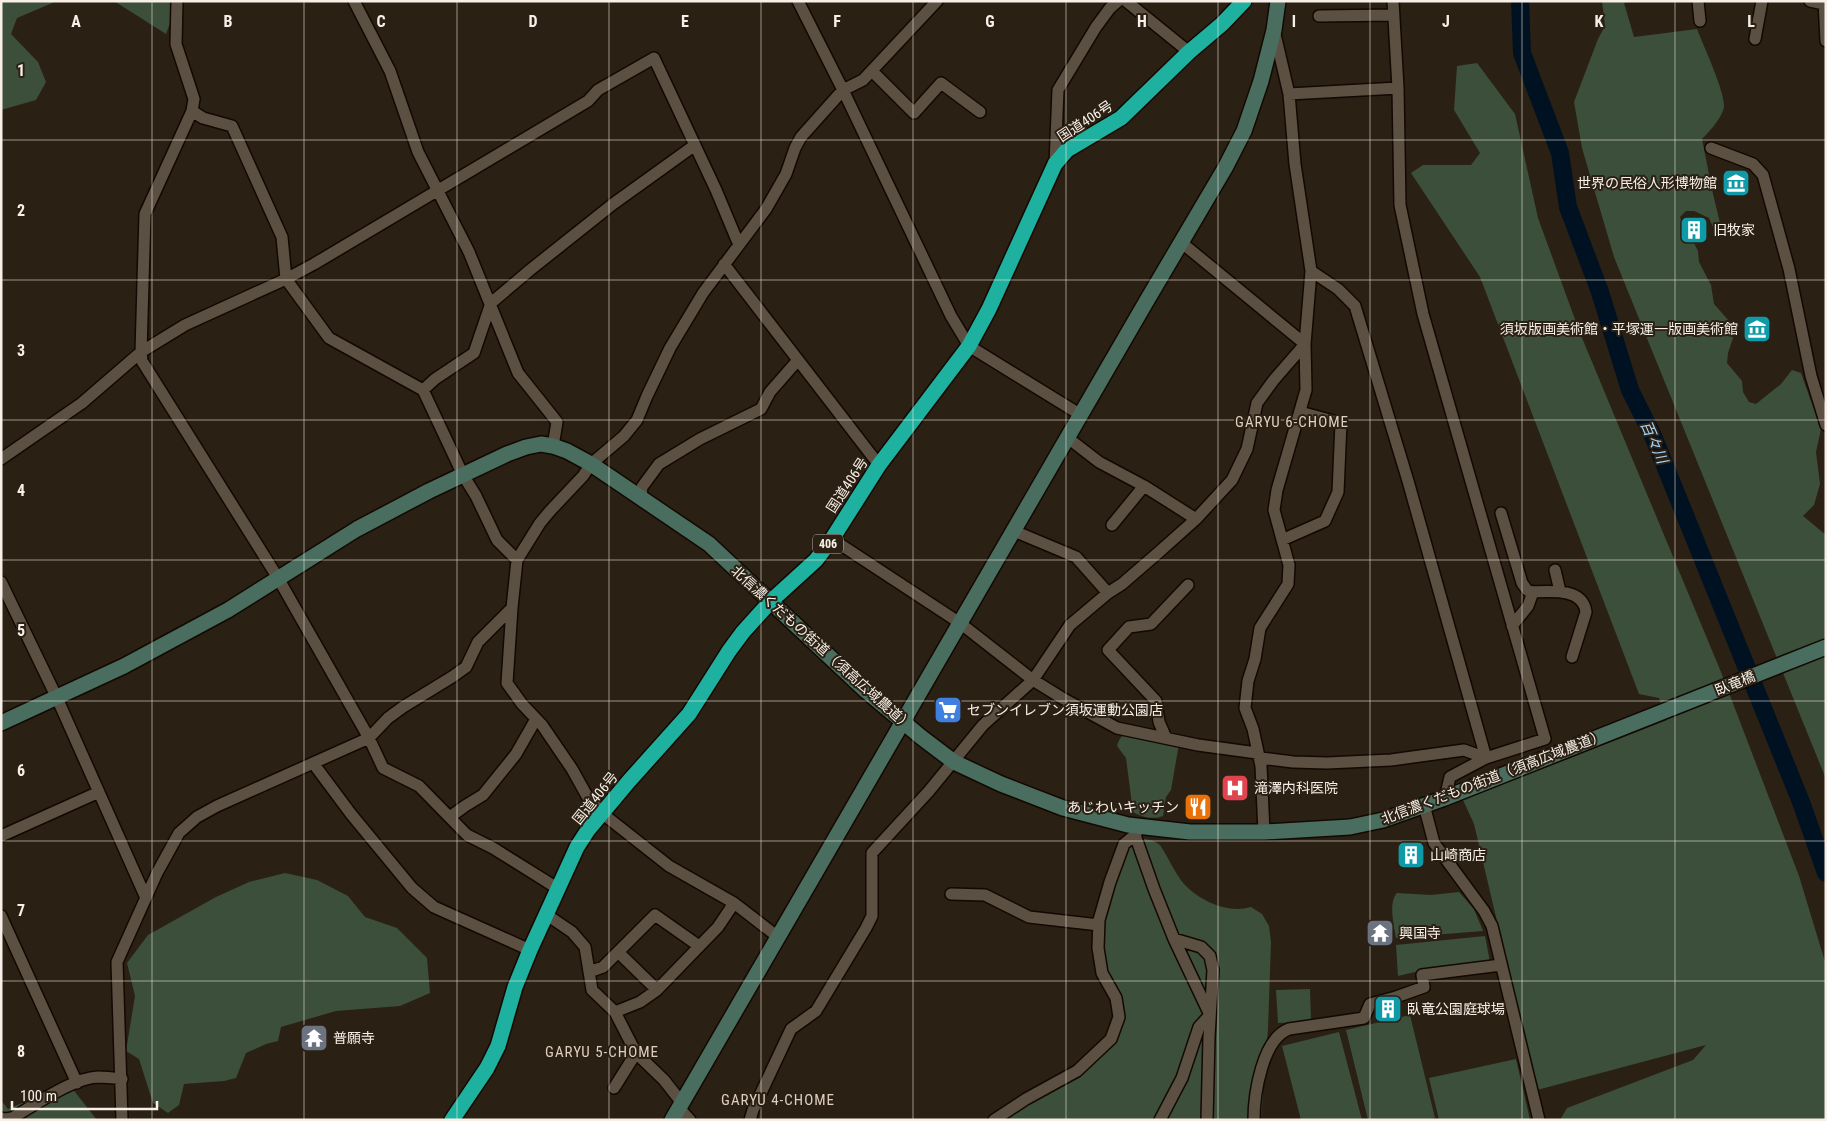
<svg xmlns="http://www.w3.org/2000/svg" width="1827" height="1121" font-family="'Roboto Condensed','Noto Sans JP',sans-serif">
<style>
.green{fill:#3b4f3a}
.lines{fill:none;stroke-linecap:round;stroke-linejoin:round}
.river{stroke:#012;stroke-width:18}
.street-casing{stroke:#130902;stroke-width:14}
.secondary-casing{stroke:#130902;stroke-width:18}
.highway-casing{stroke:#130902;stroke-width:18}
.street{stroke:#5c5043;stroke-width:11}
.secondary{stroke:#496d5f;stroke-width:15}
.highway{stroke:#1eb19f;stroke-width:15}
.grid{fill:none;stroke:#f8f0e8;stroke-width:1;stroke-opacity:0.55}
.labels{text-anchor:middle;stroke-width:4;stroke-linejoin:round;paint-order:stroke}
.shield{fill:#2b2014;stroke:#bab2a8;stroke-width:1}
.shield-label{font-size:12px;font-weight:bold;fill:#f8f0e8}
.street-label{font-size:14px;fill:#f8f0e8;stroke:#2b2014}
.poi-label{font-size:14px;fill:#f8f0e8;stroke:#2b2014;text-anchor:start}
.neighbourhood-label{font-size:15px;letter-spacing:1px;fill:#decfc0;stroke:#2b2014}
.water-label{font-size:15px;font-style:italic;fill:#a5d2f6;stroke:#2b2014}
.grid-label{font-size:16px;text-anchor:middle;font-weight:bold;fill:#f8f0e8;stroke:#2b2014;stroke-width:4;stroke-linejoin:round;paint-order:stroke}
</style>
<rect width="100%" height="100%" fill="#2b2014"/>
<path class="green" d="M1,1H57L17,18L11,34L38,62L46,82L36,100L1,110Z
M114,1H178L166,34Z
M1602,1H1630L1624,3L1634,37L1697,29C1703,45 1725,91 1724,107C1722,118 1709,132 1702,139L1713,194L1723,235L1715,232L1709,218L1694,211H1686L1680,217L1689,240L1694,243L1698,251L1699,262L1711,285L1714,304L1730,322L1733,338L1728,353L1727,363L1742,381L1743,392L1749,402L1756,404L1781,384L1792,370L1801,373L1821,429L1816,452L1820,484L1814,505L1803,516L1826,535V779L1614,257L1582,148L1574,102L1598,39L1605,26Z
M1477,63L1515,114L1538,218L1580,333L1721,672L1799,876L1826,965V1120H1560L1567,1108L1693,1060L1706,1045L1537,1090L1474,824L1463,800L1667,720L1659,698L1639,694L1480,277L1411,173L1423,165H1471L1480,153L1454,110L1457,66Z
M1127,734L1179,744L1171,790L1166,797L1163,816C1154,820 1141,817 1133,812L1126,758L1117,746C1119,740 1120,736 1127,734Z
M1136,839C1146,839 1152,839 1160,845C1168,857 1175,873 1184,884C1200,901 1228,914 1251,907L1262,914L1269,926L1271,942L1268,1029L1261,1120H994L1077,1071L1111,1039L1119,1017L1102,973L1099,925L1124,844Z
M285,873L317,880L348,896L365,917L397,928L427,958L430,993L400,1006L336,1011L281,1027L278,1041L266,1044L246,1053L236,1078L224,1081L184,1084L179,1105L168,1113L153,1103L139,1059L126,1051L135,996L127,963L148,935L216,897L249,882Z
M1459,892L1474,909L1483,931L1396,938C1394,925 1388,903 1397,893L1431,895Z
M1485,936L1490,962L1440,966L1398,976L1396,945Z
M1310,989L1311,1021L1278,1023L1276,990Z
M1410,1015L1435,1118L1428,1120H1368L1346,1030Z
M1339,1032L1362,1120H1301L1282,1046Z
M1516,1059L1530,1120H1439L1429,1078Z
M68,1083L97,1120H1V1100L8,1109Z"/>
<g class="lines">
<path class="river" d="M1520,1L1522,53L1560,153L1568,207L1600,292L1630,390L1653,436L1801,802L1826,873"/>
<defs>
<path id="street" d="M177,1L176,44L194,99L192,111L145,214L141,352L142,361L278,578L369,738L383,768L419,786L467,835L493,848L557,888
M354,1L390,71L418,152L469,252L518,373L557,422L553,446
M798,1L843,90L951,316L969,346L1081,415
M1126,1L1189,52
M1393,1L1398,88L1400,205L1423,314L1545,739L1486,758L1450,777L1445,798
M1698,1L1700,21
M1810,1L1824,4
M1824,1L1826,41
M1319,16L1394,15
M1755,39L1762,1
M872,71L914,113L941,83L980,112
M1289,94L1398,88
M192,111L203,118L232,126L282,237L286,279L329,338L423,390L463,475L476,496L497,540L517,560
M1711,148L1753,164L1763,175L1789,269L1811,376L1826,425
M1055,164L1058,90L1096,27L1110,8L1118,1
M1182,243L1305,344
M724,264L879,465
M1311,271L1338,289L1355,306L1408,481L1486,758
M423,390L435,379L474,353L491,303L530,270L613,204L695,145
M1068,438L1099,462L1144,486L1196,519
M1,459L82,403L141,352L185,325L286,279L314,264L588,101L598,90L654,58L716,190L739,245
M641,497L642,487L659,464L700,439L761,409L770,392L798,360
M1501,513L1522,583L1527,590L1533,592
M1112,525L1144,486
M1014,531L1076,557L1108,593
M832,539L960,623L1033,680L1062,698L1117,728L1198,745L1257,753L1261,758L1293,762L1327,763L1391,760L1464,750L1486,758
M1282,540L1325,521L1338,492L1341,423L1300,412
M1555,570L1560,591
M1,582L57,698L146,898
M1512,626L1528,606L1533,592C1551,591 1583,588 1586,612L1572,657
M1166,738L1159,722L1156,701L1108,650L1129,627L1151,624L1188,585
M313,763L351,814L412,888L434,907L530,950
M1424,805L1434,843L1484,911L1492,926L1539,1120
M450,817L465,806L483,795L516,754L536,719
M1264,832L1261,766L1253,729L1245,708L1248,681L1255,659L1260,628L1288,584L1289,565L1274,510L1277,490L1306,390L1305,344L1311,271L1295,164L1289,94L1274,30
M1135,835L1154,889L1174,939L1210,1015L1199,1027L1182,1078L1160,1120
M1,836L99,792
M951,894L985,895L1029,917L1099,925
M547,915L572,932L585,947L592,990L615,1012L636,1053L664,1080L682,1103
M1,916L77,1083
M778,937L734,903L669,866L603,814L587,796L572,769L542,725L522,704L507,683L512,608L517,560L540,523L550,511L583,476L591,464L624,436L637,420L647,396L670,348L703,293L766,209L786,174L795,148L801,137L843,90L863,80L937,1
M1174,939L1201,947L1210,956L1213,970L1209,1037L1207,1120
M618,952L657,990
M589,972L603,967L655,915L699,946
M615,1012L640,1002L657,990L718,927L734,903
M614,1088L636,1053
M679,1108L690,1120
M1,1118L5,1119L12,1118C35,1105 72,1078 98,1077C106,1077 114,1078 122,1079
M122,1120L117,962L157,873L179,833L197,817L217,806L369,738L388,718L403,707L452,677L466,667L478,642L512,608
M750,1120L753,1110L791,1029L816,1011L866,928L872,916V853L929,791L983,725L1033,680L1070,625L1108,593L1122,584L1159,552L1196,519L1232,480L1247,449L1257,403L1273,381L1305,344
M994,1120L1026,1099L1077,1071L1111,1039L1119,1017L1116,998L1102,973L1098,948L1099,920L1110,882L1124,844L1135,835L1140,826
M1254,1120C1254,1095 1262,1039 1289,1029L1364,1018L1370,1004L1396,997L1424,987L1422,975L1501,965"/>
<path id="secondary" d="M1,723L124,666L228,610L357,529L429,491L507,454L526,447L541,444L553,446L567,451L591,464L709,544L865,690L921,737L954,762L1001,784L1063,808L1128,825L1190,832H1264L1350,827L1383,820L1445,798L1826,647
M672,1120L1146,302L1225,168L1244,131L1261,81L1274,30L1278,1"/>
<path id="highway" d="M452,1120L487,1068L498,1046L515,987L530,950L577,847L588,830L629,781L689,714L729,651L743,632L771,601L816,560L832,539L879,465L969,346L989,309L1055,164L1067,150L1121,118L1189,52L1222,24L1244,1"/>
</defs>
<use href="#street" class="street-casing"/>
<use href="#secondary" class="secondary-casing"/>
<use href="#highway" class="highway-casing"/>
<use href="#street" class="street"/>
<use href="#secondary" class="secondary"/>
<use href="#highway" class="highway"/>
</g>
<path class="grid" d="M152,1V1120M304,1V1120M457,1V1120M609,1V1120M761,1V1120M913,1V1120M1066,1V1120M1218,1V1120M1370,1V1120M1522,1V1120M1675,1V1120M1,140H1826M1,280H1826M1,420H1826M1,560H1826M1,701H1826M1,841H1826M1,981H1826"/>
<defs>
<symbol id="museum-square" viewBox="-11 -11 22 22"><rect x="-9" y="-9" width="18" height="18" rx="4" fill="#0f9aa8" stroke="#2b2014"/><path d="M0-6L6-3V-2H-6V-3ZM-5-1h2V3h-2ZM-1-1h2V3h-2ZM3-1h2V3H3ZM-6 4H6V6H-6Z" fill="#fff"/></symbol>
<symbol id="building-square" viewBox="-11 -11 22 22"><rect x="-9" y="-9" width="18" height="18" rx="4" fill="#0f9aa8" stroke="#2b2014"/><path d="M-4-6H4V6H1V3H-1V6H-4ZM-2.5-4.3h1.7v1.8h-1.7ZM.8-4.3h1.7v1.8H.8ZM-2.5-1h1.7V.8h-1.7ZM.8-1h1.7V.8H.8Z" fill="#fff"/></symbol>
<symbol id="supermarket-square" viewBox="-11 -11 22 22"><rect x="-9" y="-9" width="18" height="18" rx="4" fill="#3f7fe0" stroke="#2b2014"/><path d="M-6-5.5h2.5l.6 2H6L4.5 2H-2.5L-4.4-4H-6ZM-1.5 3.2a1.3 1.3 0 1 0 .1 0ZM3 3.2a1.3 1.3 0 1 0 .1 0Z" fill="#fff"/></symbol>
<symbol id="hospital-square" viewBox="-11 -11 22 22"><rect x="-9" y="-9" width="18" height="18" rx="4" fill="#e0444e" stroke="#2b2014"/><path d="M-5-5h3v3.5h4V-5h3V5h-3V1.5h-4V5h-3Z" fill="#fff"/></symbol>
<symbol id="restaurant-square" viewBox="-11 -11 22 22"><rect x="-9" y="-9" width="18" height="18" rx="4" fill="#e8710a" stroke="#2b2014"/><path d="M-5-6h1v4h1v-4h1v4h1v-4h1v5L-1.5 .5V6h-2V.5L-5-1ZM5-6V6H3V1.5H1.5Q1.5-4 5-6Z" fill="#fff"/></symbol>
<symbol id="temple-square" viewBox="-11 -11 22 22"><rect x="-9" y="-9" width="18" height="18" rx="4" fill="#6b7280" stroke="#2b2014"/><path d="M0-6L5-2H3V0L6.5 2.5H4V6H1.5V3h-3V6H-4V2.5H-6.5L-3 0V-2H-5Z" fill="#fff"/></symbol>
</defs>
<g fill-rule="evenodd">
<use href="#museum-square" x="1720" y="167" width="32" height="32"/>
<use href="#building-square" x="1678" y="214" width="32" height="32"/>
<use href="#museum-square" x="1741" y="313" width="32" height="32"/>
<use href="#supermarket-square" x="932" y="694" width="32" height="32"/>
<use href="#hospital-square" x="1219" y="772" width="32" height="32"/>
<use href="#restaurant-square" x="1182" y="791" width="32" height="32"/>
<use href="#building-square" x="1395" y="839" width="32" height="32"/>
<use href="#temple-square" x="1364" y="917" width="32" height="32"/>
<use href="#building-square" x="1372" y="993" width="32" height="32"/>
<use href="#temple-square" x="298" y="1022" width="32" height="32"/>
</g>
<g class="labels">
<rect class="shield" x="813" y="534.5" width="30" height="19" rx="4"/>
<g class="shield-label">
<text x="828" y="548">406</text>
</g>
<g class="street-label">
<text transform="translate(1085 121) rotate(-33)" y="5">国道406号</text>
<text transform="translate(847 485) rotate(-57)" y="5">国道406号</text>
<text transform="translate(822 648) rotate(42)" y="5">北信濃くだもの街道（須高広域農道）</text>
<text transform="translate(1735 683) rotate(-22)" y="5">臥竜橋</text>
<text transform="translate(1493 777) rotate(-21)" y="5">北信濃くだもの街道（須高広域農道）</text>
<text transform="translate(595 798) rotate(-51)" y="5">国道406号</text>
</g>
<g class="poi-label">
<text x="1717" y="188" text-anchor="end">世界の民俗人形博物館</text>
<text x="1713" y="235">旧牧家</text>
<text x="1738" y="334" text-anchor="end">須坂版画美術館・平塚運一版画美術館</text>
<text x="967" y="715">セブンイレブン須坂運動公園店</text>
<text x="1254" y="793">滝澤内科医院</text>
<text x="1179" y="812" text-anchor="end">あじわいキッチン</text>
<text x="1430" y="860">山崎商店</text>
<text x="1399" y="938">興国寺</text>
<text x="1407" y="1014">臥竜公園庭球場</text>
<text x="333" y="1043">普願寺</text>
</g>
<g class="neighbourhood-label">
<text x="1292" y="427">GARYU 6-CHOME</text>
<text x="602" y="1057">GARYU 5-CHOME</text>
<text x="778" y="1105">GARYU 4-CHOME</text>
</g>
<g class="water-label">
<text transform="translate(1654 442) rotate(66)" y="5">百々川</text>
</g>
</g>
<g class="grid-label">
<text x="76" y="27">A</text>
<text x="228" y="27">B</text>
<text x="381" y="27">C</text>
<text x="533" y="27">D</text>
<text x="685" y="27">E</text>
<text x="837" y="27">F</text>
<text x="990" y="27">G</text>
<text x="1142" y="27">H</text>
<text x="1294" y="27">I</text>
<text x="1446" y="27">J</text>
<text x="1599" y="27">K</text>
<text x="1751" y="27">L</text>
<text x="21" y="76">1</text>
<text x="21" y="216">2</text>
<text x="21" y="356">3</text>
<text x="21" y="496">4</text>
<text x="21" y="636">5</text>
<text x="21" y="776">6</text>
<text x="21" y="916">7</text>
<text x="21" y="1057">8</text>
</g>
<rect width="1827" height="1121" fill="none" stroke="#f8f0e8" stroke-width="5"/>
<path d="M12 1101v8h145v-8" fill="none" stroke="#f8f0e8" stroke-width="2.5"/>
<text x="20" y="1101" font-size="15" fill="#f8f0e8" stroke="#2b2014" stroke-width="4" paint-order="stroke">100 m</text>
</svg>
